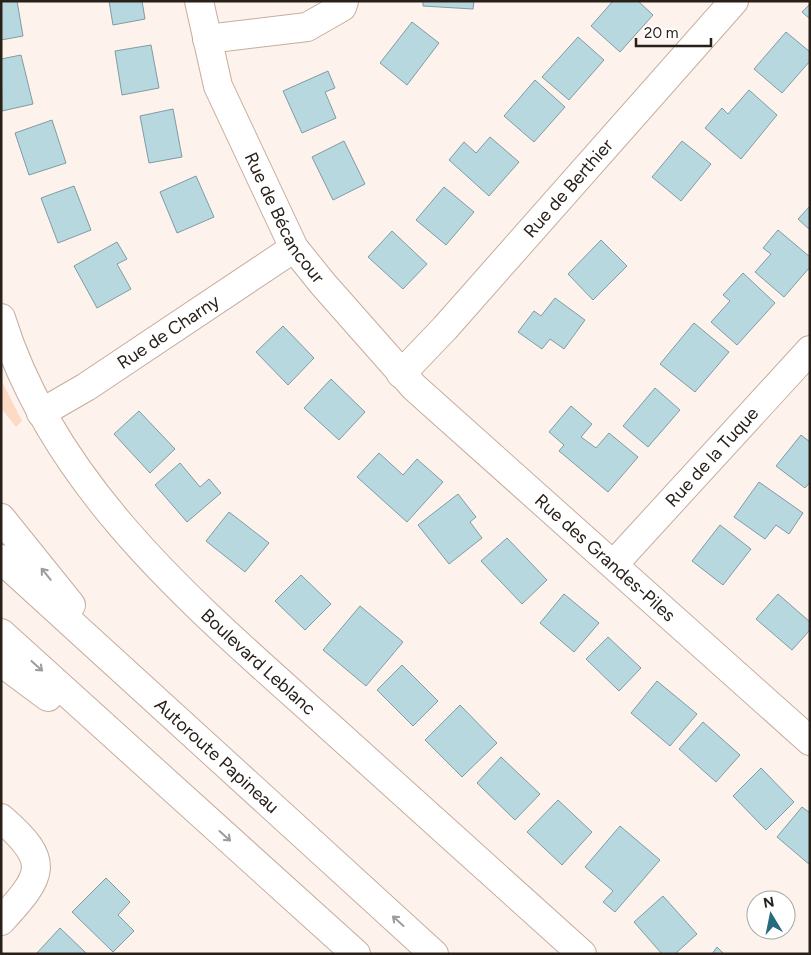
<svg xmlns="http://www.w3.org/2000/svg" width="811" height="955" font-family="Figtree,sans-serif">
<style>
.green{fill:#fcdac6}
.building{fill:#b8d8e0;stroke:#7e9ca4}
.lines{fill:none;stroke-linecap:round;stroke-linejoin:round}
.minor-casing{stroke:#c6ad9f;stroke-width:30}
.highway-casing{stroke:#c6ad9f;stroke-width:30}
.minor{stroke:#fff;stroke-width:28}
.highway{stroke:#fff;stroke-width:28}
.oneway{stroke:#9f9b98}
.labels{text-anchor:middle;stroke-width:5;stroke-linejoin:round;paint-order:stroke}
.street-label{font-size:18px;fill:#29201a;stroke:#fff}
</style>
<rect width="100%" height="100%" fill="#fdf2ec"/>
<path class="green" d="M1,380L22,421L16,427L1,408Z"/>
<path class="building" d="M1,1H17L23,36L1,40Z
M109,1H142L145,19L113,25Z
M423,1H474L473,9L423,6Z
M613,1H638L653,15L620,52L591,26Z
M810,4V19L802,12Z
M412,22L439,43L407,85L380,63Z
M786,32L810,52V61L782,93L754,69Z
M578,37L604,60L569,100L542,77Z
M151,45L159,88L122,95L115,51Z
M21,55L33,104L2,111L1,59Z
M328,71L335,88L325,92L336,118L302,133L283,91Z
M535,80L565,107L534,142L504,116Z
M749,90L777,115L741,159L705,128L722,108L728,114Z
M173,109L182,157L149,163L140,116Z
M52,120L66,163L29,175L15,133Z
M490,137L519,162L489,196L449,160L464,142L476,153Z
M344,141L365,184L333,200L312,157Z
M682,141L711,164L681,201L652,177Z
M196,176L214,217L177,233L160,192Z
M74,186L91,230L58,243L41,198Z
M444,187L474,212L446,245L416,220Z
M810,206V230L798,219Z
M778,230L810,257V267L784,297L755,272L771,254L763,248Z
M392,231L427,264L403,289L368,257Z
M601,240L627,266L593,300L568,274Z
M117,242L127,259L117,264L131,289L97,308L74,266Z
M743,273L775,303L737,345L711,322L730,301L723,295Z
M555,298L585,320L564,349L550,339L542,349L518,332L534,311L541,316Z
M694,323L729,352L695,392L660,364Z
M283,326L314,358L288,385L256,352Z
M331,379L365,412L339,440L304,408Z
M655,388L680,410L648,447L623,426Z
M571,406L592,424L581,437L596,448L609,433L638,457L608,492L559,451L564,445L549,432Z
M139,411L175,449L150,473L114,434Z
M801,435L810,442V482L805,488L776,466Z
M379,453L403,475L417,459L443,482L407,522L357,477Z
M180,463L200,487L209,479L221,493L187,522L155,485Z
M759,482L803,513L789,534L776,525L765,539L734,517Z
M458,494L476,517L470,522L482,538L449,564L418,525Z
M229,512L269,543L245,572L206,541Z
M720,525L751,549L723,585L692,561Z
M507,538L547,580L522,604L481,561Z
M301,575L331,604L305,630L275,601Z
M564,594L599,623L574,652L540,623Z
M778,594L810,622V630L792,650L756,619Z
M360,606L403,642L366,686L323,650Z
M608,637L641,668L619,691L586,659Z
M402,665L438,701L413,726L377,690Z
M657,681L697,714L670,746L631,713Z
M460,705L497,743L462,777L425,740Z
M703,722L740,755L716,782L679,749Z
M501,757L540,794L515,820L477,783Z
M761,768L794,802L766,830L733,796Z
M558,800L592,832L562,865L527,832Z
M802,807L810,813V865L777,837Z
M620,826L660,860L615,912L603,902L613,891L585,867Z
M106,878L130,902L118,915L134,931L113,952L72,912Z
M663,896L697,934L675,954H662L634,922Z
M60,928L87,954H36Z
M717,947L724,954H712Z"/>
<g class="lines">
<defs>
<g id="minor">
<path id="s1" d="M199,1L218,86L294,248L323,284L414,387L810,741"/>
<path d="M207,39L307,27L342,7L344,1"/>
<path id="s2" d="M1,318C54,490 199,609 328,725C413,801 497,878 582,954"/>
<path id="s3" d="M401,374L445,328L734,1"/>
<path id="s4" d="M41,413L86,387L294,248"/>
<path id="s5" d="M614,564L810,350"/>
<path d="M1,818C52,862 43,875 1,921"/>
</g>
<g id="highway">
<path d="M1,518L71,605"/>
<path id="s6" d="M1,559L434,954"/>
<path d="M1,633L356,954"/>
<path d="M1,662L48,697"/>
</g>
</defs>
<use href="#minor" class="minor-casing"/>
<use href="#highway" class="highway-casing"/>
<use href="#minor" class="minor"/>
<use href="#highway" class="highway"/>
</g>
<defs><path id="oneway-shaft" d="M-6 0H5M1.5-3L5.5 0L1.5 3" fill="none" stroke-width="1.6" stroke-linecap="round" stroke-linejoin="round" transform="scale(1.25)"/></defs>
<g class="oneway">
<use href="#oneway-shaft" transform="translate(46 574) rotate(-129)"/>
<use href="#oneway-shaft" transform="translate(37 666) rotate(42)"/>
<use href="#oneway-shaft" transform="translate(225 836) rotate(42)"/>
<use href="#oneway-shaft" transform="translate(398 921) rotate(-138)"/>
</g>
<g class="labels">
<g class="street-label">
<text dy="6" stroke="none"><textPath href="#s3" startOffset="250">Rue de Berthier</textPath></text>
<text dy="6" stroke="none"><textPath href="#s1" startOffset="235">Rue de Bécancour</textPath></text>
<text dy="6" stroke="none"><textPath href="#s4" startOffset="151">Rue de Charny</textPath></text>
<text dy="6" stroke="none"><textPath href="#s5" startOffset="145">Rue de la Tuque</textPath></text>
<text dy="6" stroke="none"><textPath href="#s1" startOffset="706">Rue des Grandes-Piles</textPath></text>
<text dy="6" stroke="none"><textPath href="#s2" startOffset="435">Boulevard Leblanc</textPath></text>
<text dy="6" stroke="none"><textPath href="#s6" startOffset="292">Autoroute Papineau</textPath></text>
</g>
</g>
<rect width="811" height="955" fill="none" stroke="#29201a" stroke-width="5"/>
<g transform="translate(771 915) rotate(350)"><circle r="24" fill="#ffffff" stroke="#a9a6a3"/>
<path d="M0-4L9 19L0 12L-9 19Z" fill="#276c7c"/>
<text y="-8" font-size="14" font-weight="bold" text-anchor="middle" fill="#29201a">N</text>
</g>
<path d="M636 38v8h75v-8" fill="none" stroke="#29201a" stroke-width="2.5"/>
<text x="644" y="38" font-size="15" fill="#29201a" stroke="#ffffff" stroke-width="4" paint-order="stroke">20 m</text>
</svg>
